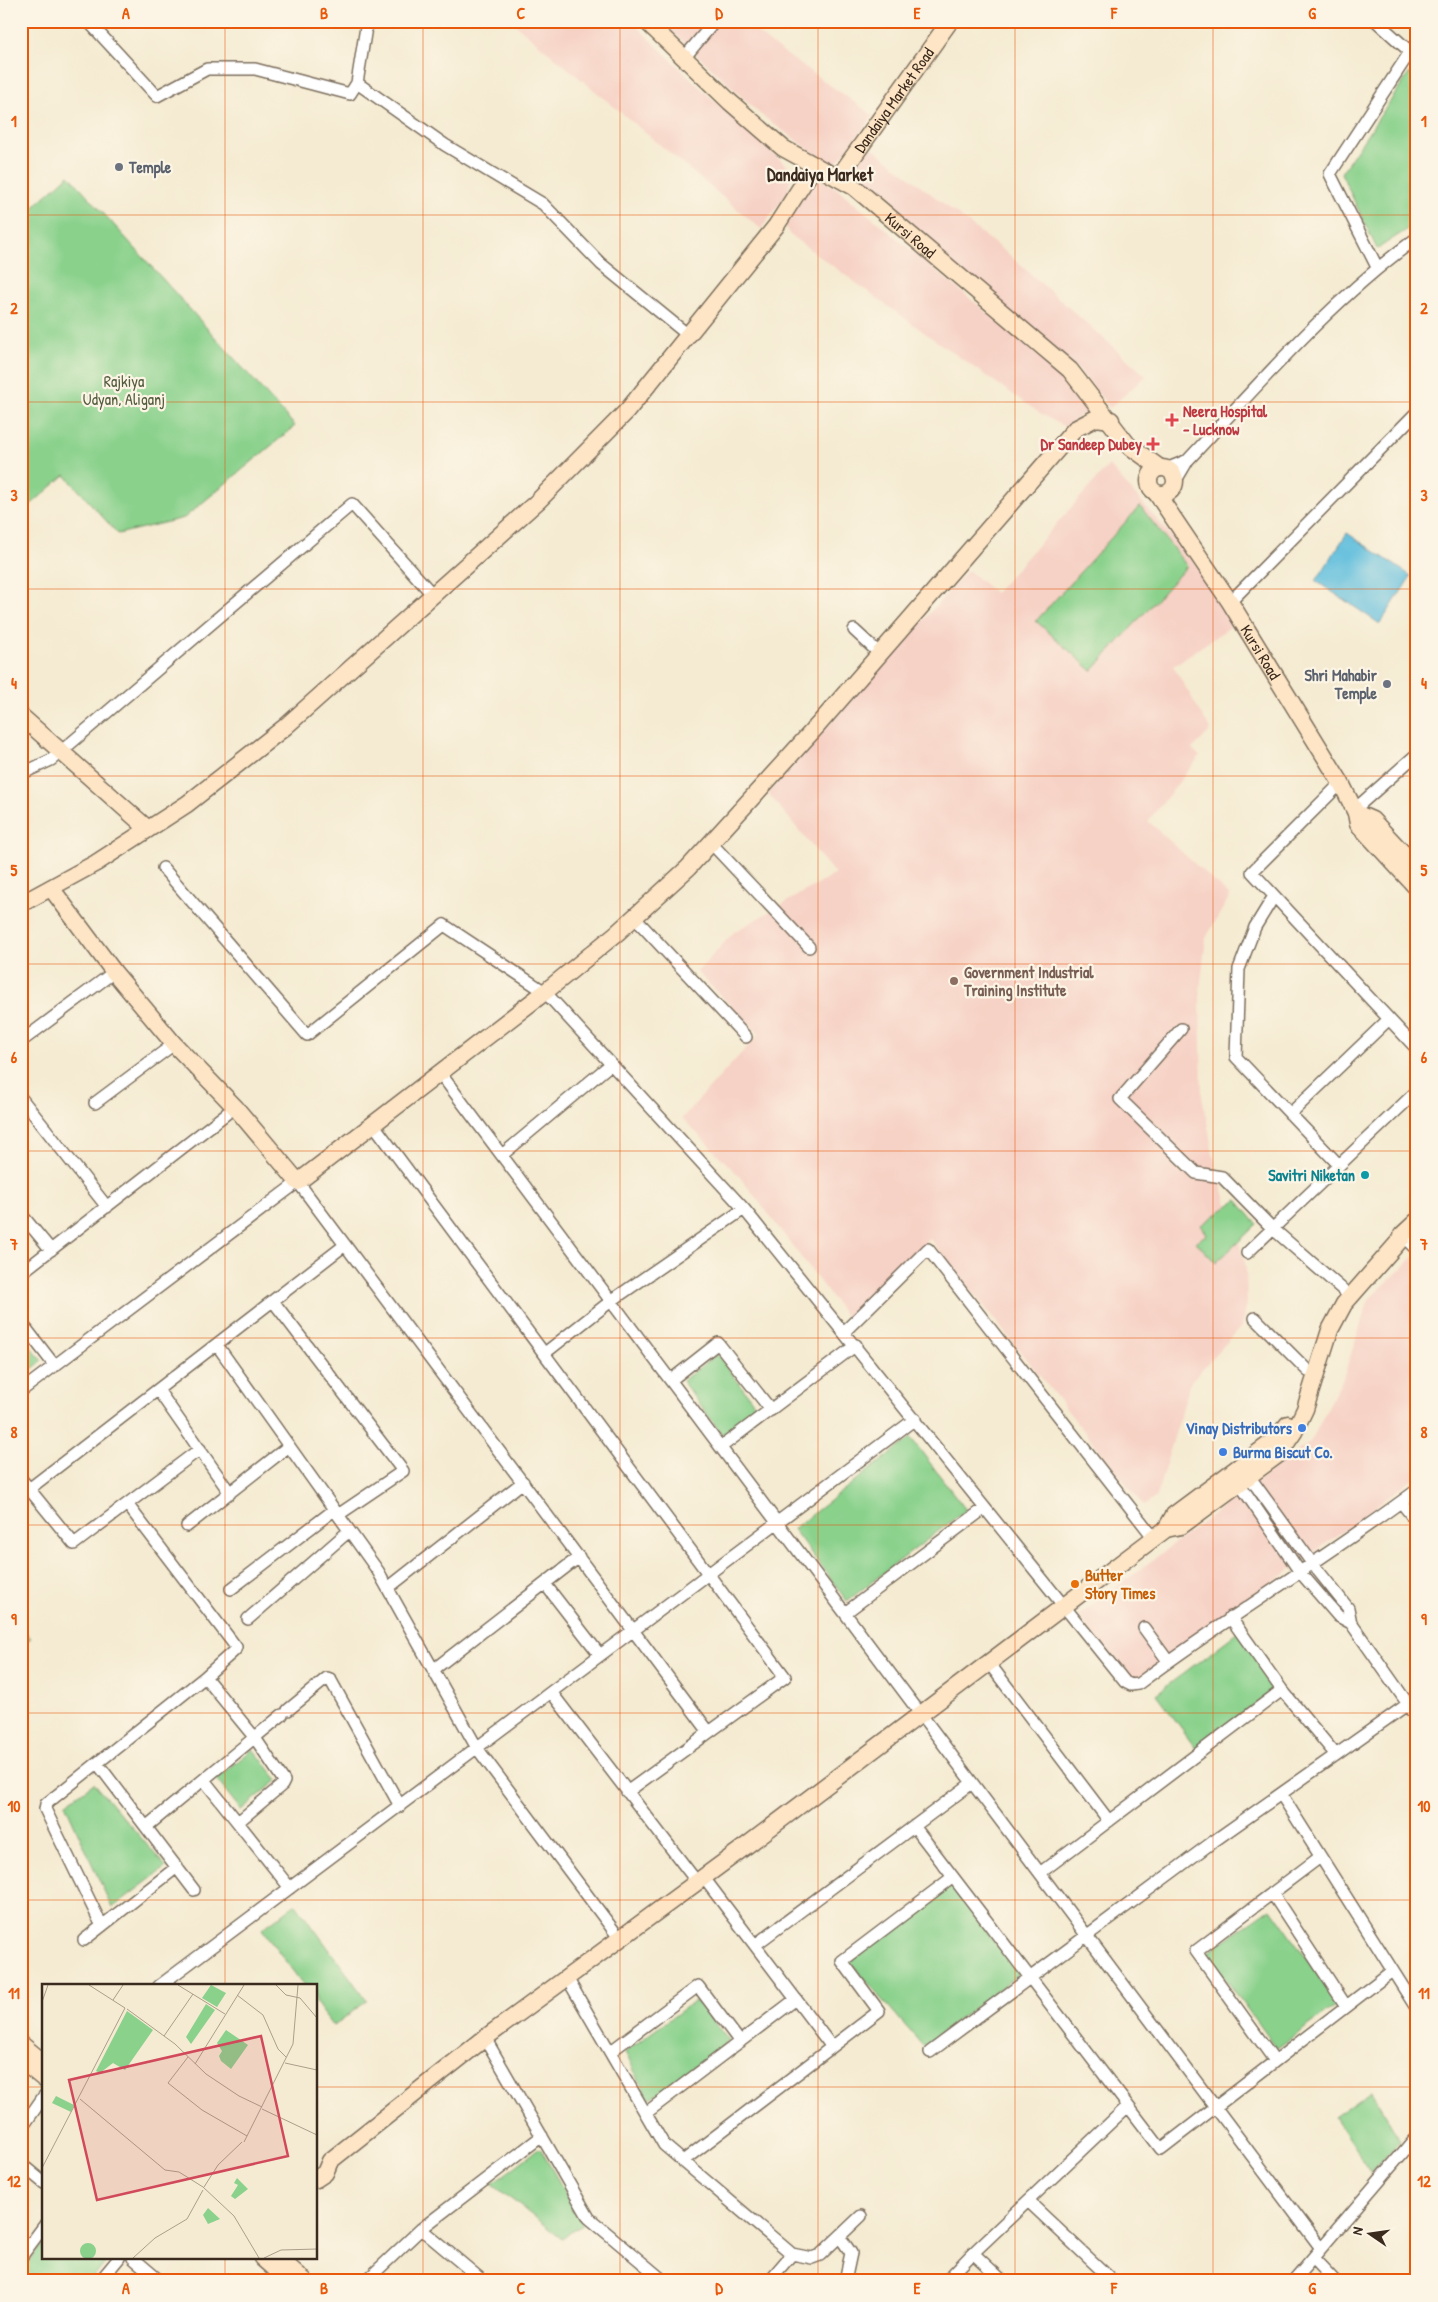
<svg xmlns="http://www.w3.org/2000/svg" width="1438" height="2302" font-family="'Patrick Hand',sans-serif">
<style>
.built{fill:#f6d1c5}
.green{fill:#8ad18c;stroke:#627e55}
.water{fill:#5fbedd;stroke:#4d747e}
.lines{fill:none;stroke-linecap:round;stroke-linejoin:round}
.street-casing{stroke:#7c6e5d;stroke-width:14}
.secondary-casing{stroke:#7c6e5d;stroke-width:19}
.street{stroke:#fff;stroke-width:11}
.secondary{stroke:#fde5c5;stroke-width:16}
.grid{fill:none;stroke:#e8590c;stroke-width:1;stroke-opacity:0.55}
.worship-dot{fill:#6b7280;stroke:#fcf5e5;stroke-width:2}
.health-dot{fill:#e0444e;stroke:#fcf5e5;stroke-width:2}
.education-dot{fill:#8d6e63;stroke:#fcf5e5;stroke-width:2}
.culture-dot{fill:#0f9aa8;stroke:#fcf5e5;stroke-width:2}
.shop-dot{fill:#3f7fe0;stroke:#fcf5e5;stroke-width:2}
.food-dot{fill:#e8710a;stroke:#fcf5e5;stroke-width:2}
.labels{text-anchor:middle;stroke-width:4.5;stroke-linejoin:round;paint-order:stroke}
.street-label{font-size:16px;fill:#3b2a1e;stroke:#fcf5e5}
.worship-label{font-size:16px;font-weight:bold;fill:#5b616d;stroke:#fcf5e5;text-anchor:start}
.park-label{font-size:16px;fill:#535c3f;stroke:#fcf5e5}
.health-label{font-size:16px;font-weight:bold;fill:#be3a42;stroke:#fcf5e5;text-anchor:start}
.education-label{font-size:16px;font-weight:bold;fill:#785e54;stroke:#fcf5e5;text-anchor:start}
.culture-label{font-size:16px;font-weight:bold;fill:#0d838f;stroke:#fcf5e5;text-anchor:end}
.shop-label{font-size:16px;font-weight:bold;fill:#366cbe;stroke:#fcf5e5;text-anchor:end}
.food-label{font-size:16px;font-weight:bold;fill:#c56008;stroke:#fcf5e5;text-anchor:start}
.neighbourhood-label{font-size:18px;font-weight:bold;fill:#3b2a1e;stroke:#fcf5e5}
.inset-road{fill:none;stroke:#ab9e8a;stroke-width:1}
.view{fill:#d1495b;fill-opacity:0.15;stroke:#d1495b;stroke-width:2.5}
.inset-edge{fill:none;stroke:#3b2a1e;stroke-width:2.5}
.neatline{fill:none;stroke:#e8590c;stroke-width:2}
.grid-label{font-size:16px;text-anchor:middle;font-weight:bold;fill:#e8590c}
</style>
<rect width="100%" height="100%" fill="#fcf5e5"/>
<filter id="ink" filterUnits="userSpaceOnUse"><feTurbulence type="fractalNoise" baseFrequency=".02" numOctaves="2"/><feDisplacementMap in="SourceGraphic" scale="10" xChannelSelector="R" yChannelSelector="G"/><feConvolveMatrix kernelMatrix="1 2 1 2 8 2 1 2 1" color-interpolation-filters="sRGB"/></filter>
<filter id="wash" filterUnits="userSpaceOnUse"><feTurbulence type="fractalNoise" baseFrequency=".0096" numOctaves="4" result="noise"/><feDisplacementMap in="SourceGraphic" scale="20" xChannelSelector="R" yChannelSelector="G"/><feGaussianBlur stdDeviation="1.12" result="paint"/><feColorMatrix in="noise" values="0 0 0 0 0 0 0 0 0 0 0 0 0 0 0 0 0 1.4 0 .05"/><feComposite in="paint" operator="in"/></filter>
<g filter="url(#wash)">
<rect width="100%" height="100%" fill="#f5ebd2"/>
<path class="built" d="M511,21H631L709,96L792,170L788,192L761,229Z
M661,21H744L767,41L874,116L833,167L760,114Z
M870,146L1008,254L1146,376L1110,408L1080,371L846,175Z
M815,177L835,187L1065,377L1090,409L1065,427L1041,414L936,341L790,235L785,226Z
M1109,465L1205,574L1236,623L1173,666L1211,730L1192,749L1200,756L1148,821L1230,896L1206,938L1200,990L1202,1096L1215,1164L1246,1266L1247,1303L1242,1326L1191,1381L1156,1497L1144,1506L930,1239L848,1319L740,1177L682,1118L759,1034L697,972L734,932L835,874L768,793L968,570L995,593Z
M1417,1254V1475L1136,1686L1078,1616L1311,1441L1344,1375L1369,1299Z"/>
<path class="green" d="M1413,68L1417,72V223L1377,249L1341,173Z
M69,175L295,426L184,518L118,534L65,475L27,508L21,504V218Z
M1140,506L1187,566L1092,671L1036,621Z
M1237,1200L1257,1224L1216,1263L1196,1242L1207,1234L1201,1225Z
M21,1334L42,1361L21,1378Z
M717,1354L760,1411L725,1438L682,1381Z
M911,1438L966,1510L847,1601L793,1529Z
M21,1627L31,1638L21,1647Z
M1238,1632L1279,1687L1197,1749L1156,1694Z
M253,1749L278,1780L241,1810L216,1779Z
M94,1783L166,1867L112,1908L65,1804Z
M951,1886L1019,1974L923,2046L850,1962Z
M296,1904L367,2001L333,2026L316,2003V1986H304L262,1929Z
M1271,1908L1339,2004L1276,2049L1207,1953Z
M696,2000L729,2041L649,2100L625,2052Z
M1371,2091L1400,2141L1371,2172L1334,2117Z
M540,2148L583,2224L562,2239L492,2184Z
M44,2242V2258H109L91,2281H21V2270Z"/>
<path class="water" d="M1347,533L1411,576L1380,624L1316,581Z"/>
</g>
<g filter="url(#ink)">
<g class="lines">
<defs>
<path id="street" d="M88,21L157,96L207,69H255L350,94L357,83L367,21
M1376,21L1417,58
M684,58L715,21
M357,83L445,145L543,204L601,264L688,335
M1377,267L1330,174L1410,52
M1166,469L1188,460
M1175,482L1188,460C1260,383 1331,300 1417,238
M1230,602L1417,412
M854,630L880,654
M21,774L51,760L352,504L432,594
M1341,783L1252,872L1417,1049
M1355,809L1417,754
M711,843L809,947
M163,868L307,1035L444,925L545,992L744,1209L1125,1682L1131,1685L1138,1684C1229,1616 1326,1558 1417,1490
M1274,896L1255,927L1239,969L1236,1057L1339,1165
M634,917L746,1037
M1181,1029L1120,1099L1196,1173L1222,1177L1272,1228L1350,1296
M23,1040L114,972
M440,1073L1321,2248
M21,1098L107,1207
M95,1103L174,1044
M1290,1114L1389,1019
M374,1125L785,1677L627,1792
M502,1155L611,1064
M21,1214L51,1250
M1402,1235L1417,1250
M1247,1253L1417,1091
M21,1273L235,1107
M273,1301L403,1471L338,1515
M1255,1318L1308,1371
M21,1322L55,1366
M845,1331L928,1249L1154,1538
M217,1345L378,1571L477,1748L620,1939
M545,1353L611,1301L744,1209
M671,1380L718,1343L771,1410
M158,1390L230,1493
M21,1391L298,1182L709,1732
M721,1447L856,1345
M1244,1473L1249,1476L1312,1563L1348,1608L1351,1623L1408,1704L1417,1720
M1238,1476L1239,1483L1300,1572L1338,1616L1351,1623
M21,1479L74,1544L200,1449
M29,1489L345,1245
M1401,1502L1417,1522
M187,1526L289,1446
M545,1584L600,1655
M388,1588L523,1482
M231,1589L334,1510
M845,1613L985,1508
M1230,1617L1282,1690L1336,1755
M248,1619L349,1531
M1144,1628L1168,1661
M989,1663L1109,1821
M433,1670L579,1557
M205,1677L255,1738L284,1781L282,1785L238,1822
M551,1692L697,1882
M288,1710L327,1678L330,1679L400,1806
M98,1764L194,1890
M204,1780L290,1888
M1281,1794L1417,2009
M914,1826L1161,2149L1392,1971
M146,1827L282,1715
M1040,1873L1282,1690
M704,1878L832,2047
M1272,1893L1346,2006
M102,1926L45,1809L46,1804L205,1677L235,1650L236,1647L127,1504
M84,1940L177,1867
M755,1945L972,1783
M567,1978L664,2145L792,2254L812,2258L820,2255L861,2216
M159,1986L915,1419
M485,2038L589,2218L664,2281
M610,2052L698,1986L740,2042
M930,2052L1214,1841L1408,1704
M1275,2061L1196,1951L1320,1857
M646,2113L796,1999
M21,2129L44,2096
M683,2161L879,2011L842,1961L953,1877
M21,2164L44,2183
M1028,2201L1113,2281
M421,2229L483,2281
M840,2237L851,2253L845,2281
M973,2253L1003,2281
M21,2257L44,2226
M133,2258L160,2281
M1313,2258L1335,2281
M100,2281L119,2258
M366,2281L421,2229L542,2136
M769,2281L792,2254
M946,2281L973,2253L1128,2106
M1293,2281L1417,2136"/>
<g id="secondary">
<path id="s1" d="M646,21L730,102L783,148L854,187L1070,370L1128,445L1160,468"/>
<path id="s2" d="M838,178L950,21"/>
<circle cx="1162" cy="481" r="13"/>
<path id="s3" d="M1157,494L1230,602L1341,783L1356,813L1358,824L1417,888"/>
<path d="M21,716L148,829"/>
<path d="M1356,813L1372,820L1417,868"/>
<path d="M51,888L114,972L174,1044L235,1107L298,1182L545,992L617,933L688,868L818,725L1075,429L1096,418L1111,420"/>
<path d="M21,904L96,863L187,804L285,727L538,501L627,411L776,226L815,165"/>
<path d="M1166,1529L1174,1515L1275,1440L1288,1424"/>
<path d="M21,2044L44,2063"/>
<path d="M21,2060L44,2079"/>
<path d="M316,2179L325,2173L330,2161L485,2038L746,1846L1166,1529L1181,1526L1279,1454L1294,1432L1305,1409L1330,1330L1344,1304L1402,1238V1235L1417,1221"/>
<path d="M262,2258L286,2279"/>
<path d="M279,2258L305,2281"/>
</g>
</defs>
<use href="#street" class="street-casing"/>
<use href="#secondary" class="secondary-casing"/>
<use href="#street" class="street"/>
<use href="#secondary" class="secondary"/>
</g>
</g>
<path class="grid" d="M225,21V1986M423,21V2281M620,21V2281M818,21V2281M1015,21V2281M1213,21V2281M21,215H1417M21,402H1417M21,589H1417M21,776H1417M21,964H1417M21,1151H1417M21,1338H1417M21,1525H1417M21,1713H1417M21,1900H1417M21,2087H44M316,2087H1417M225,2258V2281"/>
<g class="worship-dot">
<circle cx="119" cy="167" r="5"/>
<circle cx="1387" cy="684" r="5"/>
</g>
<g class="health-dot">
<path d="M1169.5 412.5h5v5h5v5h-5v5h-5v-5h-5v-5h5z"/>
<path d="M1150.5 436.5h5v5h5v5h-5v5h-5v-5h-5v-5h5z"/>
</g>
<circle class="education-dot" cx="954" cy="981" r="5"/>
<circle class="culture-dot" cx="1365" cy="1175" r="5"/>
<g class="shop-dot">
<circle cx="1302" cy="1428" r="5"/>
<circle cx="1223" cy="1452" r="5"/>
</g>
<circle class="food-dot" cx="1075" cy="1584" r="5"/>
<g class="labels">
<g class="street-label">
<text dy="6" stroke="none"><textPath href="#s2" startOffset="96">Dandaiya Market Road</textPath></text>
<text dy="6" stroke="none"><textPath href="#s1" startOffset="342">Kursi Road</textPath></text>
<text dy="6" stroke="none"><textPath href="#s3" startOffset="189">Kursi Road</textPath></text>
</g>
<g class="worship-label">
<text x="129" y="173">Temple</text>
<text x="1377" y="681" text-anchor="end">Shri Mahabir<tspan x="1377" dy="18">Temple</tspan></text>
</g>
<g class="park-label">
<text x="124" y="387">Rajkiya<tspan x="124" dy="18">Udyan, Aliganj</tspan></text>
</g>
<g class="health-label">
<text x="1183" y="417">Neera Hospital<tspan x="1183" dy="18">- Lucknow</tspan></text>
<text x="1142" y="450" text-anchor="end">Dr Sandeep Dubey</text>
</g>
<g class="education-label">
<text x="964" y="978">Government Industrial<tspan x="964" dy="18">Training Institute</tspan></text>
</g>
<g class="culture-label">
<text x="1355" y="1181">Savitri Niketan</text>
</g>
<g class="shop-label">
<text x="1292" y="1434">Vinay Distributors</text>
<text x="1233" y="1458" text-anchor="start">Burma Biscut Co.</text>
</g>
<g class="food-label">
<text x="1085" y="1581">Butter<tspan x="1085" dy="18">Story Times</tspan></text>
</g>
<g class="neighbourhood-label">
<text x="820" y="181">Dandaiya Market</text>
</g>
</g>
<g transform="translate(42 1984)">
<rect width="275" height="275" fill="#f5ebd2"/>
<path d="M169,1L184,9L175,23L160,14ZM164,20L173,26L149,60L144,53ZM85,27L111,46L83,86L71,79L58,89L54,87ZM184,46L206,61L189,85L179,77L177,72L180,67L175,59ZM14,112L32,121L29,128L10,119ZM195,194L206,205L193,215L189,212L196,201L192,199ZM166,224L178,235L166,240L161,231ZM38 267a8 8 0 1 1 16 0a8 8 0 1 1-16 0Z" fill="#8ad18c"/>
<path class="inset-road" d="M47,1L83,24M136,1L183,30M234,1L244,11L258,14L275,34M195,11L221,31L236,65L244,73M71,16L81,1M0,18L6,1M85,25L133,60L164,90L197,112L220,123M122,52L151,10M146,73L126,99L160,126L205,152M243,79L275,86M153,80L202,1M38,115L123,186L137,188L161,203M220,125L275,151M202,158L251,60L256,1M0,184L83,24M161,203L192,232L217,274M162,203L176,181L200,158M91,274L113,254L145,235L161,206M222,274L239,266L275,265"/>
<path class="view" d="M219,52L246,172L55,216L27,96Z"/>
<rect width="275" height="275" class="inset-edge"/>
</g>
<rect width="1438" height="2302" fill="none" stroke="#fcf5e5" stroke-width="55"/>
<g transform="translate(1370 2234) rotate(283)" stroke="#fcf5e5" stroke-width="4" paint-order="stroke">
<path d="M0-4L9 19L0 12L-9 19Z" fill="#3b2a1e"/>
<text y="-8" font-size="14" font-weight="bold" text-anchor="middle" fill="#3b2a1e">N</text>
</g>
<rect x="28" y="28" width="1382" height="2246" class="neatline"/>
<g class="grid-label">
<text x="126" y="19">A</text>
<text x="324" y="19">B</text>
<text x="521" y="19">C</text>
<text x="719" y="19">D</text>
<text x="917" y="19">E</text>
<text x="1114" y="19">F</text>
<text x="1312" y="19">G</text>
<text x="14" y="127">1</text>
<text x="1424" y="127">1</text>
<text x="14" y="314">2</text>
<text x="1424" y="314">2</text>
<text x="14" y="501">3</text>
<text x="1424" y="501">3</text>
<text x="14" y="689">4</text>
<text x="1424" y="689">4</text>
<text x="14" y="876">5</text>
<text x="1424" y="876">5</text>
<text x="14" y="1063">6</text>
<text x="1424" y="1063">6</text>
<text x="14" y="1250">7</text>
<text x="1424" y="1250">7</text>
<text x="14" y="1438">8</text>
<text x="1424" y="1438">8</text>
<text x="14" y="1625">9</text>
<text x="1424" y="1625">9</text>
<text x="14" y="1812">10</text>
<text x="1424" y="1812">10</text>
<text x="14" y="1999">11</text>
<text x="1424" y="1999">11</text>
<text x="14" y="2187">12</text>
<text x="1424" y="2187">12</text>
<text x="126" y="2294">A</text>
<text x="324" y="2294">B</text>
<text x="521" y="2294">C</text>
<text x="719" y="2294">D</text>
<text x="917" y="2294">E</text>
<text x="1114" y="2294">F</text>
<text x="1312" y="2294">G</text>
</g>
</svg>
